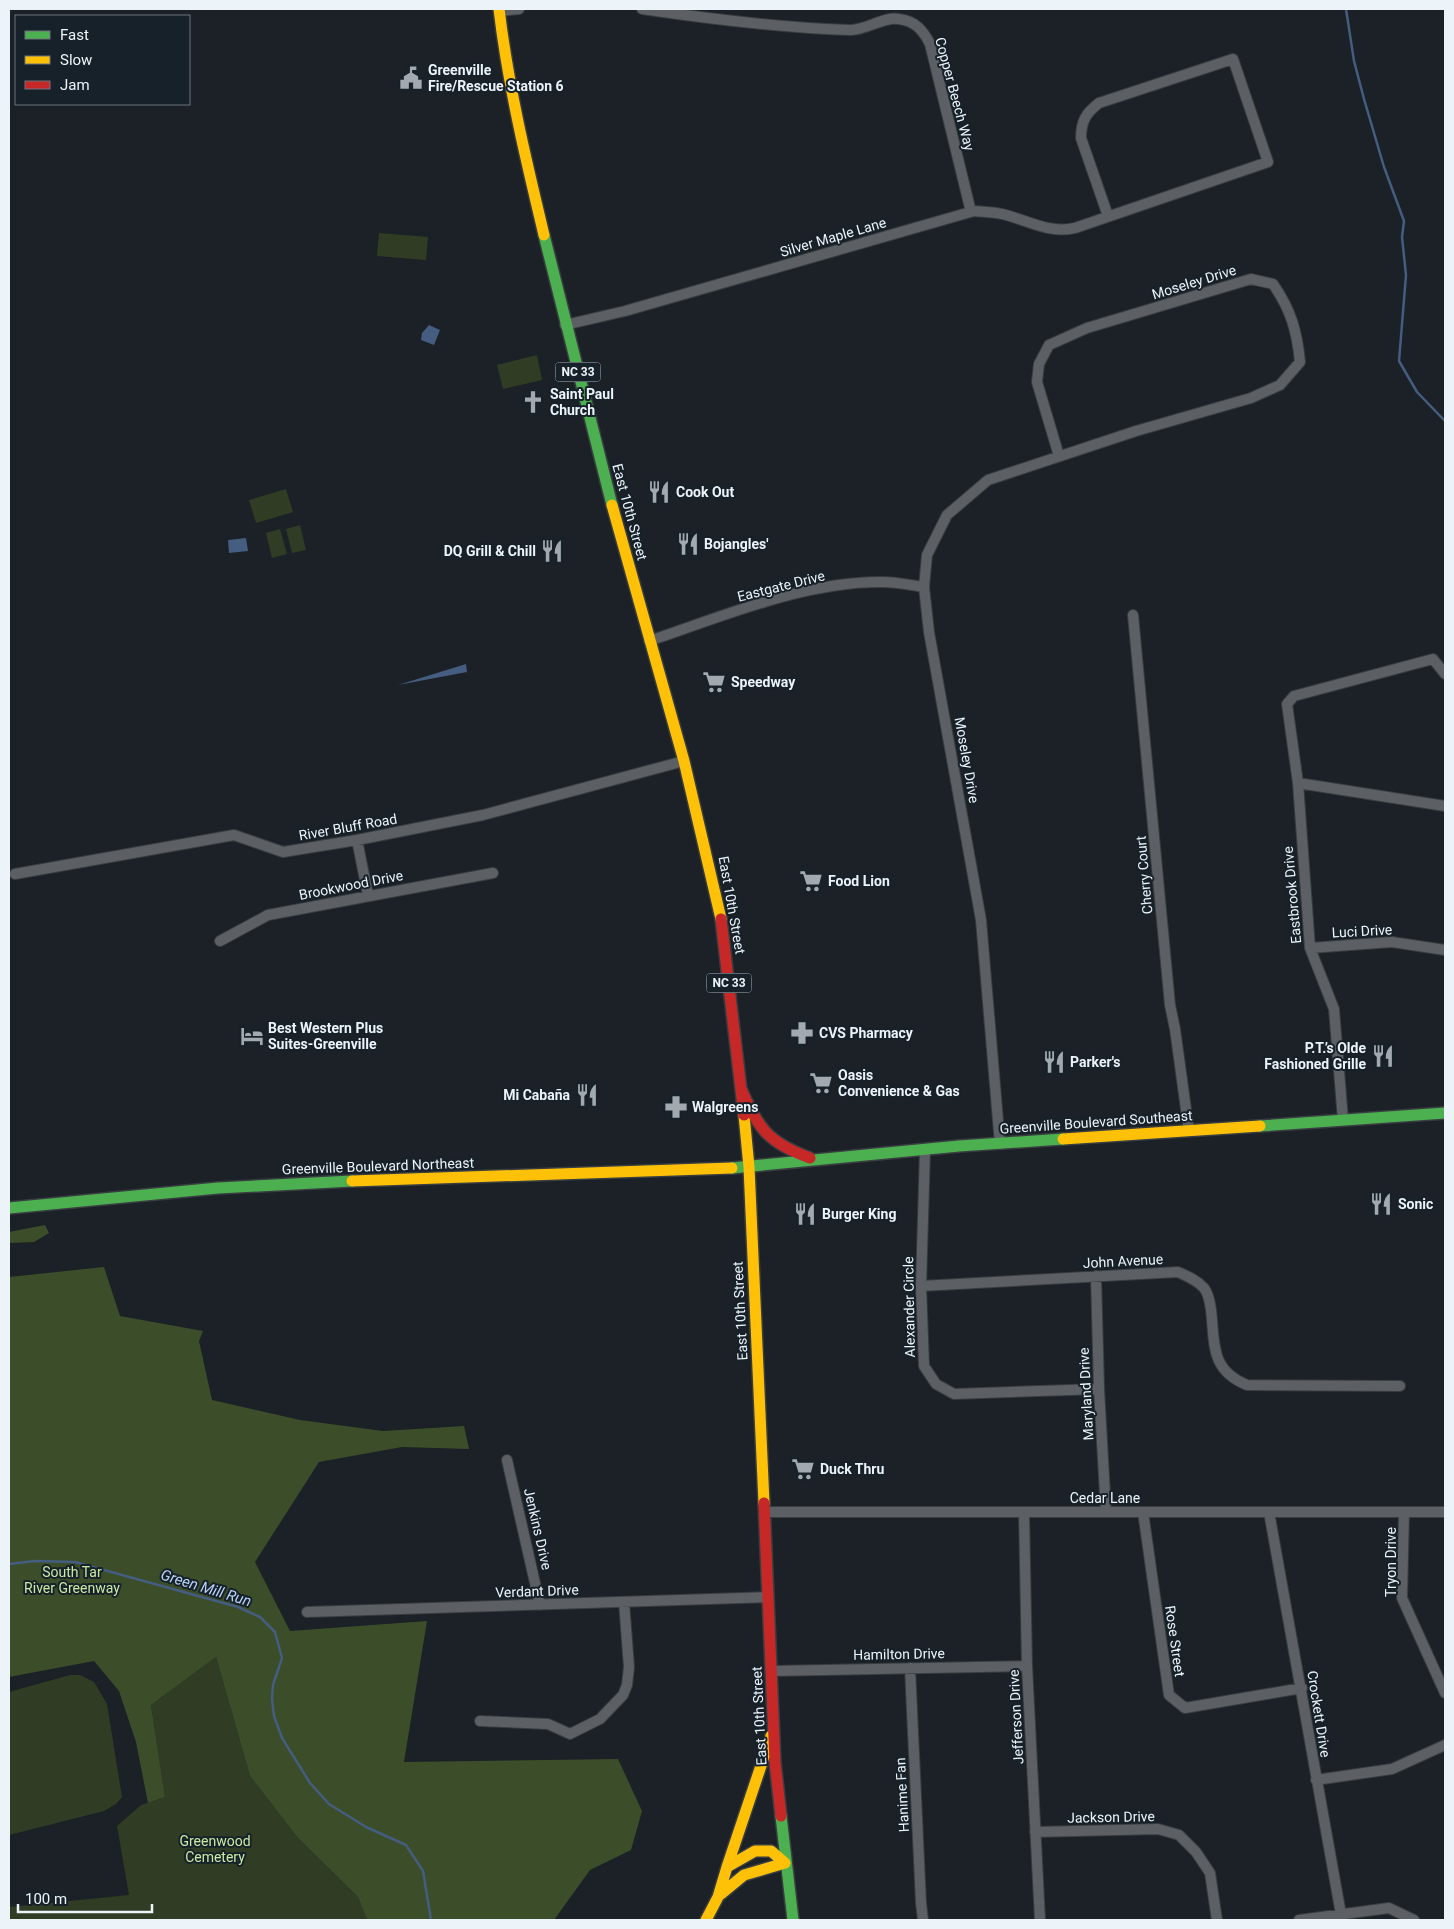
<svg xmlns="http://www.w3.org/2000/svg" width="1454" height="1929" font-family="Roboto,sans-serif">
<style>
.green{fill:#303d24}
.forest{fill:#3c4d29}
.water{fill:#445d80}
.lines{fill:none;stroke-linecap:round;stroke-linejoin:round}
.stream{stroke:#445d80;stroke-width:2.5}
.street-casing{stroke:#383d40;stroke-width:12}
.fast-casing{stroke:#383d40;stroke-width:14}
.slow-casing{stroke:#383d40;stroke-width:14}
.jam-casing{stroke:#383d40;stroke-width:14}
.street{stroke:#5c6064;stroke-width:10}
.fast{stroke:#4caf50;stroke-width:11}
.slow{stroke:#ffc107;stroke-width:11}
.jam{stroke:#c62828;stroke-width:11}
.labels{text-anchor:middle;stroke-width:4;stroke-linejoin:round;paint-order:stroke}
.shield{fill:#17212a;stroke:#acb4bb;stroke-width:1}
.shield-label{font-size:12px;font-weight:bold;fill:#ecf3f9}
.poi-label{font-size:14px;font-weight:bold;fill:#ecf3f9;stroke:#17212a;text-anchor:start}
.street-label{font-size:14px;fill:#ecf3f9;stroke:#17212a}
.park-label{font-size:14px;fill:#c8eaa3;stroke:#17212a}
.water-label{font-size:15px;font-style:italic;fill:#b9d3f9;stroke:#17212a}
</style>
<rect width="100%" height="100%" fill="#1b2126"/>
<path class="green" d="M379,233L428,237L426,260L377,256Z
M537,355L542,380L503,389L497,365Z
M286,489L293,512L256,523L249,500Z
M300,525L306,550L292,553L286,529Z
M280,529L287,554L272,558L266,533Z
M216,1657L250,1776L298,1838L358,1897L367,1920H9V1907L129,1895L117,1826L141,1805L165,1797L151,1705Z
M70,1675H80L94,1682L107,1704L122,1797L116,1804L104,1811L9,1835V1692Z"/>
<path class="forest" d="M45,1225L49,1233L34,1242L9,1243V1232Z
M104,1267L120,1316L203,1331L199,1341L212,1400L300,1420L383,1431L464,1426L469,1449L402,1447L319,1462L255,1562L290,1631L427,1621L404,1762L618,1759L642,1811L631,1850L590,1870L554,1920H367L358,1897L298,1838L250,1776L216,1657L151,1705L165,1797L148,1803L136,1742L119,1691L94,1661L9,1677V1277Z"/>
<path class="water" d="M429,325L440,330L434,345L421,340L422,333Z
M246,538L248,551L229,553L228,540Z
M466,664L467,672L398,685Z"/>
<g class="lines">
<path class="stream" d="M1346,9L1354,61L1364,99L1384,167L1404,221L1402,237L1406,275L1399,361L1417,392L1445,421
M9,1564L35,1561L75,1562L238,1607L260,1617L275,1632L282,1658L273,1685L272,1699L274,1716L282,1738L310,1783L329,1804L366,1827L406,1845L423,1871L431,1920"/>
<defs>
<path id="street" d="M642,9C710,19 781,28 851,30C867,30 884,16 899,19C915,21 923,30 930,44L971,212
M499,11L519,9
M565,325L625,311L974,211C983,212 993,212 1002,214C1028,220 1048,234 1075,228L1268,162L1233,59L1099,103C1086,113 1081,121 1081,138L1108,216
M1133,615L1170,1005L1175,1029L1189,1131
M649,641C721,617 805,581 882,582C896,582 910,585 924,587
M1445,674L1433,659L1294,696L1287,704L1298,783L1445,806
M1298,783L1310,948L1334,1009L1343,1120
M357,840L368,895
M15,874L234,835L283,852L357,840L483,815L684,761
M220,941L268,915L493,873
M1310,948L1392,942L1445,950
M1000,1144L981,920L929,632L924,587L927,555L947,515L988,480L1136,431L1251,398L1280,385L1300,362C1297,331 1291,310 1273,284L1251,279L1087,328L1049,345L1039,364L1037,382L1059,456
M925,1150L921,1286L924,1366L936,1384L954,1394L1099,1389
M1096,1276L1099,1389L1106,1512
M921,1286L1178,1272C1187,1276 1197,1280 1204,1288C1209,1294 1210,1303 1211,1310C1215,1344 1210,1370 1247,1385L1400,1386
M507,1460L540,1605
M764,1512H1445
M1024,1512L1027,1666L1040,1920
M1143,1512L1169,1695L1185,1708L1302,1688
M1269,1512L1342,1920
M1404,1512L1402,1598L1445,1693
M307,1612L768,1597
M910,1668L921,1903L923,1920
M771,1671L1027,1666
M480,1721L548,1724L570,1734L600,1719L623,1695L627,1685L629,1667L624,1602
M1316,1780L1392,1769L1445,1745
M1035,1832L1158,1829L1179,1835L1196,1852L1210,1873L1217,1920
M1299,1920L1389,1908L1414,1920"/>
<path id="fast" d="M544,235L612,505
M1260,1126L1445,1113
M732,1168L959,1146L1063,1139
M9,1208L218,1188L352,1181
M781,1816L793,1920"/>
<path id="slow" d="M499,9C508,85 526,160 544,235
M612,505L684,761L721,919
M744,1115L749,1167L764,1503
M1063,1139L1260,1126
M352,1181L732,1168
M727,1867L771,1736
M721,1894L744,1875L785,1863
M706,1920L718,1897L727,1867L755,1851H771L785,1863"/>
<path id="jam" d="M721,919L744,1115
M741,1089C758,1129 769,1143 810,1158
M764,1503L775,1762L781,1816"/>
</defs>
<use href="#street" class="street-casing"/>
<use href="#fast" class="fast-casing"/>
<use href="#slow" class="slow-casing"/>
<use href="#jam" class="jam-casing"/>
<use href="#street" class="street"/>
<use href="#fast" class="fast"/>
<use href="#slow" class="slow"/>
<use href="#jam" class="jam"/>
</g>
<defs>
<symbol id="civic-bare" viewBox="-9 -9 18 18"><path d="M-.6-6.5H3V-4.5H.6V-3L4-1V1h2V6H-6V1h2V-1L-.6-3ZM-1.2 2.5V6h2.4V2.5Z" fill="#a3aaaf" stroke="#17212a" stroke-width="2.5" paint-order="stroke"/></symbol>
<symbol id="church-bare" viewBox="-9 -9 18 18"><path d="M-1.2-6h2.4v3.5h3.3v2.4h-3.3V6h-2.4V-.1h-3.3v-2.4h3.3Z" fill="#a3aaaf" stroke="#17212a" stroke-width="2.5" paint-order="stroke"/></symbol>
<symbol id="restaurant-bare" viewBox="-9 -9 18 18"><path d="M-5-6h1v4h1v-4h1v4h1v-4h1v5L-1.5 .5V6h-2V.5L-5-1ZM5-6V6H3V1.5H1.5Q1.5-4 5-6Z" fill="#a3aaaf" stroke="#17212a" stroke-width="2.5" paint-order="stroke"/></symbol>
<symbol id="supermarket-bare" viewBox="-9 -9 18 18"><path d="M-6-5.5h2.5l.6 2H6L4.5 2H-2.5L-4.4-4H-6ZM-1.5 3.2a1.3 1.3 0 1 0 .1 0ZM3 3.2a1.3 1.3 0 1 0 .1 0Z" fill="#a3aaaf" stroke="#17212a" stroke-width="2.5" paint-order="stroke"/></symbol>
<symbol id="pharmacy-bare" viewBox="-9 -9 18 18"><path d="M-2-6h4v4h4v4h-4v4h-4v-4h-4v-4h4Z" fill="#a3aaaf" stroke="#17212a" stroke-width="2.5" paint-order="stroke"/></symbol>
<symbol id="hotel-bare" viewBox="-9 -9 18 18"><path d="M-6-4.5h1.5V1H6V5H4.5V3h-9V5H-6ZM-4 0a1.8 1.8 0 1 1 3.6 0ZM.5 0V-2.5h3Q6-2.5 6 0Z" fill="#a3aaaf" stroke="#17212a" stroke-width="2.5" paint-order="stroke"/></symbol>
</defs>
<g fill-rule="evenodd">
<use href="#civic-bare" x="395" y="62" width="32" height="32"/>
<use href="#church-bare" x="517" y="386" width="32" height="32"/>
<use href="#restaurant-bare" x="643" y="476" width="32" height="32"/>
<use href="#restaurant-bare" x="672" y="528" width="32" height="32"/>
<use href="#restaurant-bare" x="536" y="535" width="32" height="32"/>
<use href="#supermarket-bare" x="698" y="666" width="32" height="32"/>
<use href="#supermarket-bare" x="795" y="865" width="32" height="32"/>
<use href="#pharmacy-bare" x="786" y="1017" width="32" height="32"/>
<use href="#hotel-bare" x="236" y="1020" width="32" height="32"/>
<use href="#restaurant-bare" x="1367" y="1040" width="32" height="32"/>
<use href="#restaurant-bare" x="1038" y="1046" width="32" height="32"/>
<use href="#supermarket-bare" x="805" y="1067" width="32" height="32"/>
<use href="#restaurant-bare" x="571" y="1079" width="32" height="32"/>
<use href="#pharmacy-bare" x="660" y="1091" width="32" height="32"/>
<use href="#restaurant-bare" x="1365" y="1188" width="32" height="32"/>
<use href="#restaurant-bare" x="789" y="1198" width="32" height="32"/>
<use href="#supermarket-bare" x="787" y="1453" width="32" height="32"/>
</g>
<g class="labels">
<g class="shield">
<rect x="555.5" y="362.5" width="45" height="19" rx="4"/>
<rect x="706.5" y="973.5" width="45" height="19" rx="4"/>
</g>
<g class="shield-label">
<text x="578" y="376">NC 33</text>
<text x="729" y="987">NC 33</text>
</g>
<g class="poi-label">
<text x="428" y="75">Greenville<tspan x="428" dy="16">Fire/Rescue Station 6</tspan></text>
<text x="550" y="399">Saint Paul<tspan x="550" dy="16">Church</tspan></text>
<text x="676" y="497">Cook Out</text>
<text x="704" y="549">Bojangles'</text>
<text x="536" y="556" text-anchor="end">DQ Grill &amp; Chill</text>
<text x="731" y="687">Speedway</text>
<text x="828" y="886">Food Lion</text>
<text x="268" y="1033">Best Western Plus<tspan x="268" dy="16">Suites-Greenville</tspan></text>
<text x="819" y="1038">CVS Pharmacy</text>
<text x="1366" y="1053" text-anchor="end">P.T.’s Olde<tspan x="1366" dy="16">Fashioned Grille</tspan></text>
<text x="1070" y="1067">Parker's</text>
<text x="838" y="1080">Oasis<tspan x="838" dy="16">Convenience &amp; Gas</tspan></text>
<text x="570" y="1100" text-anchor="end">Mi Cabaña</text>
<text x="692" y="1112">Walgreens</text>
<text x="1398" y="1209">Sonic</text>
<text x="822" y="1219">Burger King</text>
<text x="820" y="1474">Duck Thru</text>
</g>
<g class="street-label">
<text transform="translate(955 94) rotate(75)" y="5">Copper Beech Way</text>
<text transform="translate(833 237) rotate(-16)" y="5">Silver Maple Lane</text>
<text transform="translate(1194 282) rotate(-17)" y="5">Moseley Drive</text>
<text transform="translate(630 512) rotate(75)" y="5">East 10th Street</text>
<text transform="translate(781 586) rotate(-14)" y="5">Eastgate Drive</text>
<text transform="translate(967 760) rotate(80)" y="5">Moseley Drive</text>
<text transform="translate(348 827) rotate(-10)" y="5">River Bluff Road</text>
<text transform="translate(1144 875) rotate(-95)" y="5">Cherry Court</text>
<text transform="translate(351 885) rotate(-11)" y="5">Brookwood Drive</text>
<text transform="translate(1292 895) rotate(-95)" y="5">Eastbrook Drive</text>
<text transform="translate(732 905) rotate(80)" y="5">East 10th Street</text>
<text transform="translate(1362 931) rotate(-3)" y="5">Luci Drive</text>
<text transform="translate(1096 1122) rotate(-4)" y="5">Greenville Boulevard Southeast</text>
<text transform="translate(378 1166) rotate(-2)" y="5">Greenville Boulevard Northeast</text>
<text transform="translate(1123 1261) rotate(-3)" y="5">John Avenue</text>
<text transform="translate(909 1307) rotate(-91)" y="5">Alexander Circle</text>
<text transform="translate(740 1311) rotate(-93)" y="5">East 10th Street</text>
<text transform="translate(1086 1394) rotate(-93)" y="5">Maryland Drive</text>
<text x="1105" y="1503">Cedar Lane</text>
<text transform="translate(538 1529) rotate(77)" y="5">Jenkins Drive</text>
<text transform="translate(1391 1562) rotate(-90)" y="5">Tryon Drive</text>
<text transform="translate(537 1591) rotate(-2)" y="5">Verdant Drive</text>
<text transform="translate(1175 1641) rotate(82)" y="5">Rose Street</text>
<text transform="translate(899 1654) rotate(-1)" y="5">Hamilton Drive</text>
<text transform="translate(1319 1714) rotate(81)" y="5">Crockett Drive</text>
<text transform="translate(759 1716) rotate(-93)" y="5">East 10th Street</text>
<text transform="translate(1016 1717) rotate(-93)" y="5">Jefferson Drive</text>
<text transform="translate(902 1795) rotate(-93)" y="5">Hanime Fan</text>
<text transform="translate(1111 1817) rotate(-1)" y="5">Jackson Drive</text>
</g>
<g class="park-label">
<text x="72" y="1577">South Tar<tspan x="72" dy="16">River Greenway</tspan></text>
<text x="215" y="1846">Greenwood<tspan x="215" dy="16">Cemetery</tspan></text>
</g>
<g class="water-label">
<text transform="translate(206 1588) rotate(17)" y="5">Green Mill Run</text>
</g>
</g>
<rect width="1454" height="1929" fill="none" stroke="#ecf3f9" stroke-width="20"/>
<rect x="15" y="15" width="175" height="90" fill="#17212a" stroke="#6c757d"/>
<rect x="25" y="31" width="25" height="8" fill="#4caf50" stroke="#6c757d"/>
<text x="60" y="40" font-size="15" fill="#ecf3f9">Fast</text>
<rect x="25" y="56" width="25" height="8" fill="#ffc107" stroke="#6c757d"/>
<text x="60" y="65" font-size="15" fill="#ecf3f9">Slow</text>
<rect x="25" y="81" width="25" height="8" fill="#c62828" stroke="#6c757d"/>
<text x="60" y="90" font-size="15" fill="#ecf3f9">Jam</text>
<path d="M18 1904v8h134v-8" fill="none" stroke="#ecf3f9" stroke-width="2.5"/>
<text x="25" y="1904" font-size="15" fill="#ecf3f9" stroke="#17212a" stroke-width="4" paint-order="stroke">100 m</text>
</svg>
